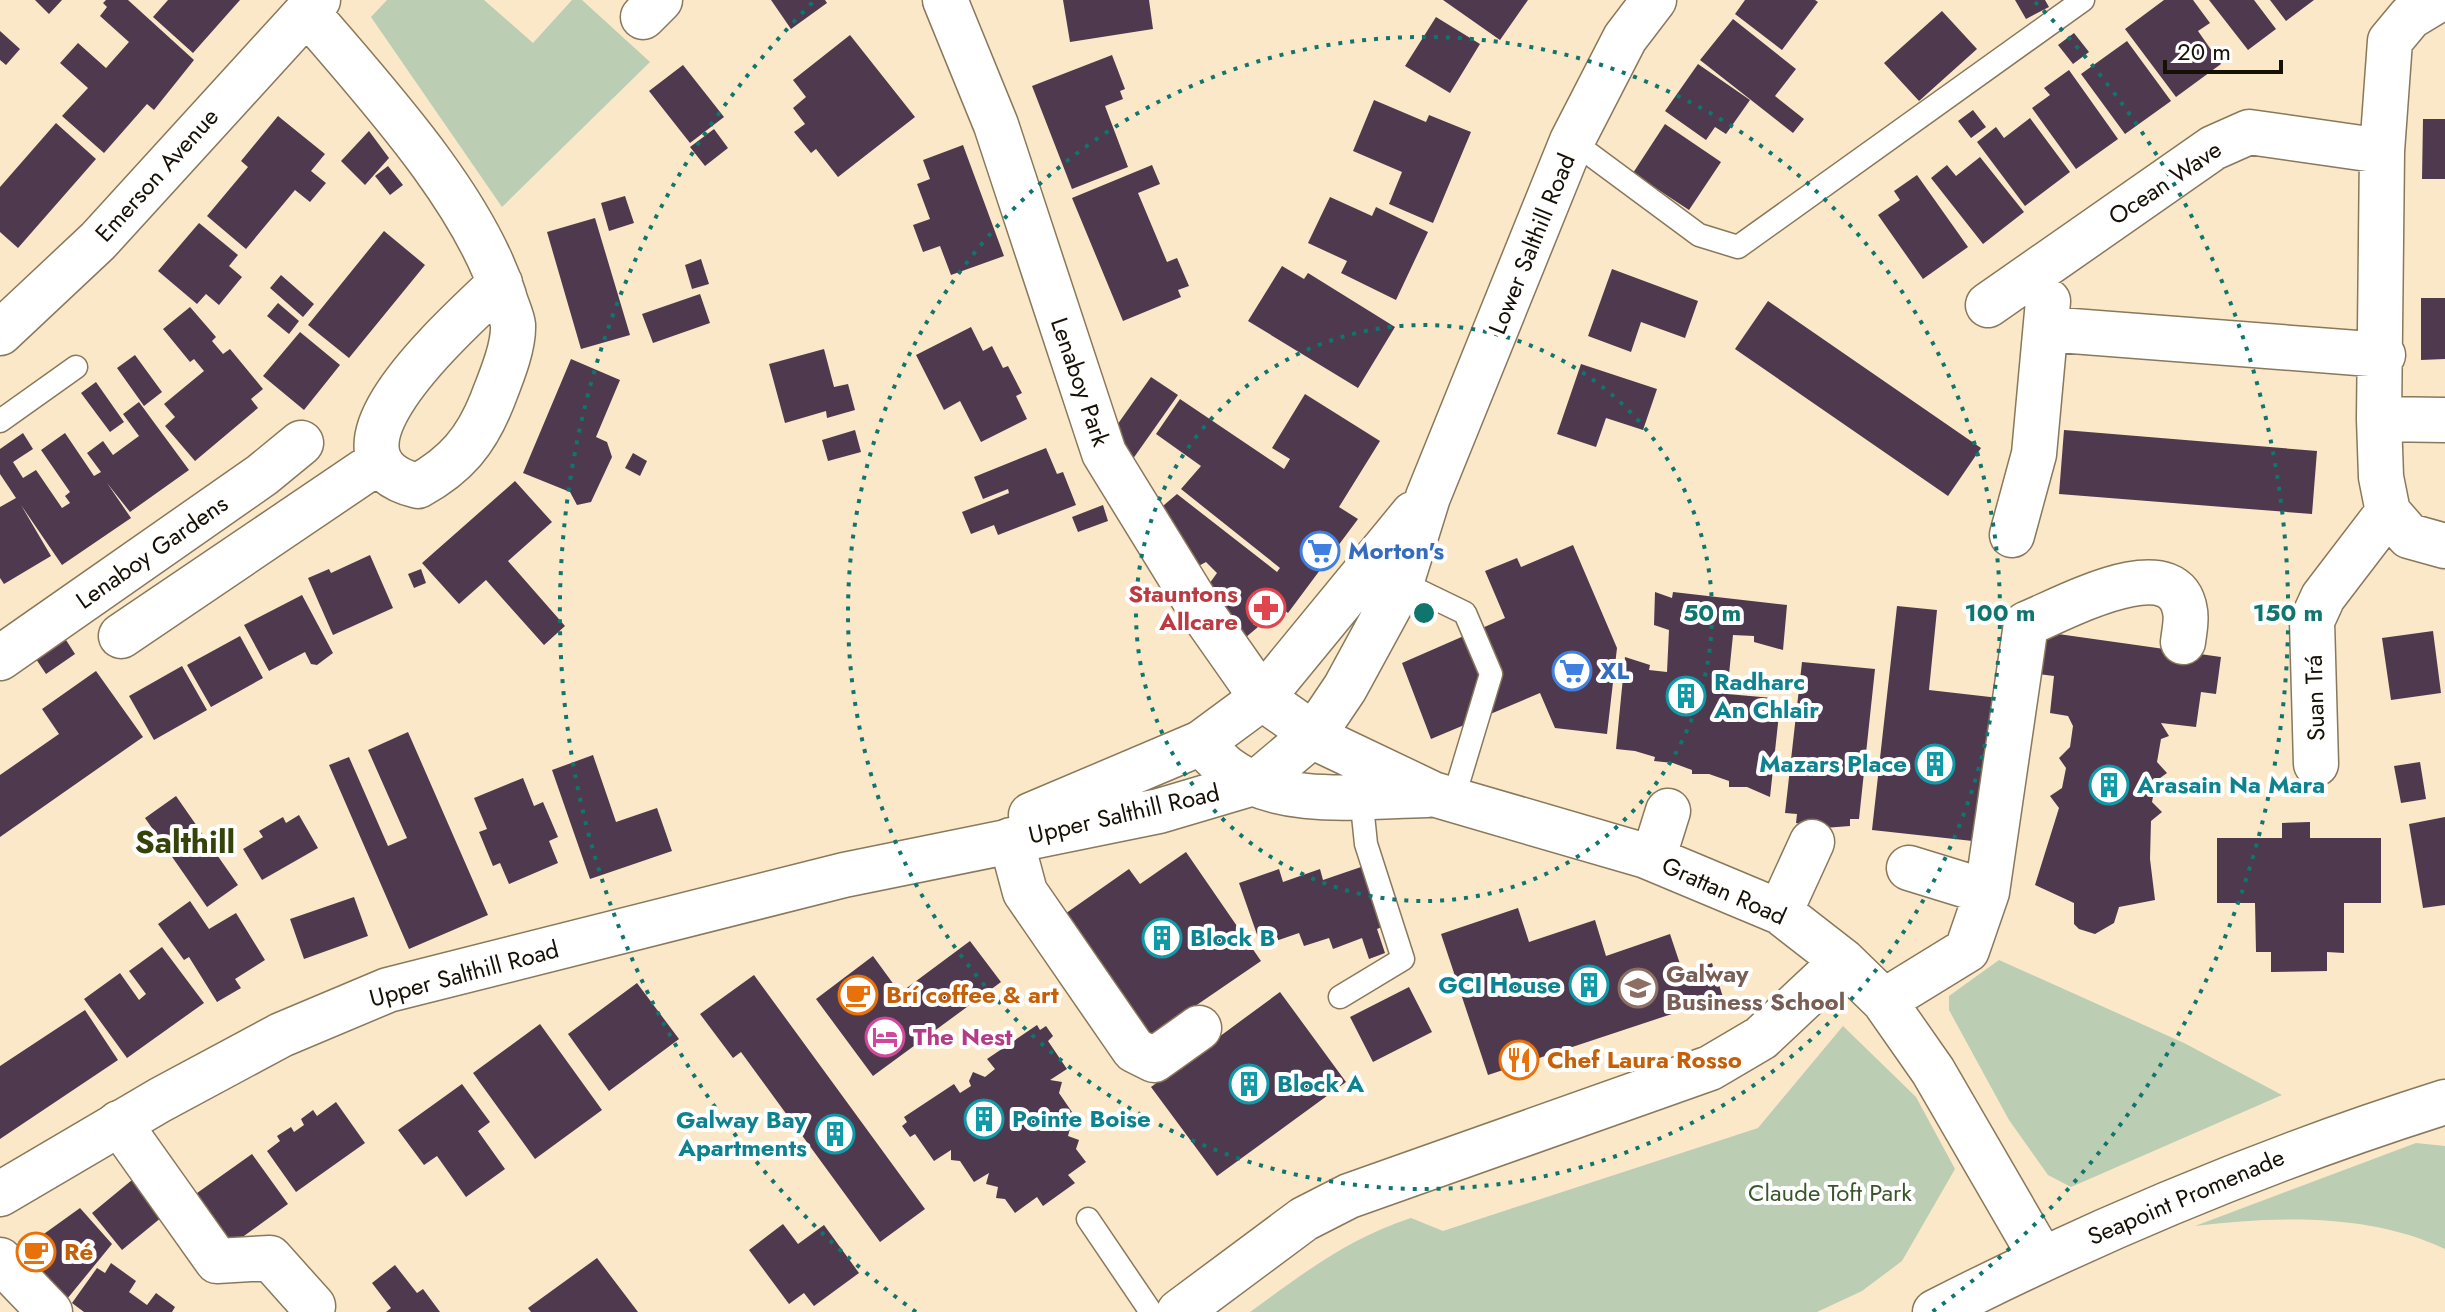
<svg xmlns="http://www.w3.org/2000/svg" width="2445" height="1312" font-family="Jost,sans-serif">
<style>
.green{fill:#bbcdb2}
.building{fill:#4e394f}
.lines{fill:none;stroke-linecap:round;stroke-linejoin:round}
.service-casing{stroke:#89785b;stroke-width:25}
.minor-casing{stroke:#89785b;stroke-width:47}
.secondary-casing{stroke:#89785b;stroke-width:47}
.service{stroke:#fff;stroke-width:22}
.minor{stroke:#fff;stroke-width:44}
.secondary{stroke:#fff;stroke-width:44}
.ring{fill:none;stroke:#0f766e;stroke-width:4;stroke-dasharray:4 8}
.labels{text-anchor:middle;stroke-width:8;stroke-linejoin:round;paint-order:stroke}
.street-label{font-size:24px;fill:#161005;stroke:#fff}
.shop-label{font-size:24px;font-weight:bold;fill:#366cbe;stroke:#fff;text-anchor:start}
.health-label{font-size:24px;font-weight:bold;fill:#be3a42;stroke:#fff;text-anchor:end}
.culture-label{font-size:24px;font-weight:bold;fill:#0d838f;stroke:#fff;text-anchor:start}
.education-label{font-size:24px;font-weight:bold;fill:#785e54;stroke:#fff;text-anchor:start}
.food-label{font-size:24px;font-weight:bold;fill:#c56008;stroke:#fff;text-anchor:start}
.hotel-label{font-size:24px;font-weight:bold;fill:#b23c85;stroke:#fff;text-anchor:start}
.park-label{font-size:24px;fill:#39552a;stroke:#fff}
.district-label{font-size:32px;font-weight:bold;fill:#35430a;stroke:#fff}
.centre{fill:#0f766e;stroke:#fff;stroke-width:4}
.ring-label{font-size:24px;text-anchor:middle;font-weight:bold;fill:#0f766e;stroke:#fff;stroke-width:8;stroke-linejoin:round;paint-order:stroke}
</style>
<rect width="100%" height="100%" fill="#fbe8c8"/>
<path class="green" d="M387,0H484L533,43L572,0H582L650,62L502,207L371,17Z
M1999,960L2184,1043L2282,1095L2071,1187L2048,1175L2009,1120L1949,1010V996Z
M1843,1026L1916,1097L1955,1169L1902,1261L1862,1291L1817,1312H1250C1304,1273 1347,1239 1411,1218L1443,1231L1758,1128Z
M2416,1143L2445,1146V1249C2370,1213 2276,1216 2195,1226Z"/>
<path class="building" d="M35,0H62L49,14Z
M106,0H128L194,60L154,110L147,104L104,153L62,116L88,88L60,63L78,43L106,68L129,42L100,16L107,7L103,3Z
M168,0H240L193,53L153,17Z
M771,0H825L827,3L791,29Z
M1063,0H1149L1153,29L1070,42Z
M1443,0H1528L1500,40Z
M1745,0H1815L1818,2L1782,50L1735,14Z
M2015,0H2045L2049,7L2026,19Z
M2164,0H2193L2210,23L2198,31L2221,64L2176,97L2125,29Z
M2209,0H2254L2276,29L2248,50Z
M2270,0H2314L2286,21Z
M1942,11L1977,49L1919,101L1884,63Z
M1436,17L1480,44L1450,93L1405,66Z
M1733,19L1796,69L1775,96L1804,119L1793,133L1700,60Z
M0,31L20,49L6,65L0,60Z
M2074,33L2089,52L2073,64L2058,45Z
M850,35L915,117L838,177L816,149L811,153L794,132L805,124L793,108L806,97L793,80Z
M2127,41L2171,101L2125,134L2081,74Z
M1112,55L1125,89L1120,91L1123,99L1105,106L1128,167L1072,189L1032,86Z
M1698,64L1750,100L1726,134L1715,127L1706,140L1665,111Z
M683,65L724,117L690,143L649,91Z
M2069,70L2118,139L2076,169L2032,108L2050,95L2044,88Z
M1374,100L1426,122L1429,115L1471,132L1433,223L1389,204L1402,172L1353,151Z
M1973,110L1986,127L1971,138L1958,121Z
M278,116L325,154L311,171L326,183L310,202L295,190L246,249L207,216L248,167L241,161Z
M2030,118L2070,172L2025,206L1977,142L1996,127L2004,138Z
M2423,119H2445V179H2422Z
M56,123L96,159L18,248L0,232V187Z
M1665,124L1721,162L1689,210L1633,173Z
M714,129L728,148L705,166L690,147Z
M369,131L389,158L365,185L341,161Z
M963,145L1004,256L951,275L940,246L923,252L913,225L930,219L917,184L930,179L923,160Z
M1980,157L2024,212L1983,244L1931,178L1947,165L1956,176Z
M1152,165L1160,184L1138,193L1167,262L1177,258L1189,286L1178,290L1181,297L1123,321L1072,198Z
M388,166L403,185L390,195L375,176Z
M1917,175L1968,247L1923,279L1878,215L1900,200L1894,191Z
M625,196L634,223L609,231L601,203Z
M1330,197L1372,216L1376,207L1428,232L1396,300L1341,273L1347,261L1308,243Z
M595,218L630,335L581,349L547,232Z
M199,223L238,255L229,266L242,277L219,305L206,294L197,304L158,271Z
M384,231L425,265L349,358L308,325Z
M701,259L709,284L692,289L685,265Z
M1282,266L1304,279L1308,273L1395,327L1358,388L1248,321Z
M1612,269L1698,301L1685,338L1641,322L1631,352L1588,336Z
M281,275L314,304L303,317L270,288Z
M700,294L710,323L653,343L642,314Z
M2421,298H2445V359L2421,360Z
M1768,301L1981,448L1948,496L1735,349Z
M278,303L299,321L289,334L267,316Z
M190,307L216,337L212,341L223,354L230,349L263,389L251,399L258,408L195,461L165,426L175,417L164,404L204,371L194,359L190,362L163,329Z
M971,327L983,351L992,346L1003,368L1008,366L1022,393L1016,396L1027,419L981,442L960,401L944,410L916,355Z
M300,332L340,365L304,410L263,376Z
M824,349L834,387L848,384L855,410L827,418L826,411L785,423L769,364Z
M135,355L162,392L144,406L117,368Z
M571,359L620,380L596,437L607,442L612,457L591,502L577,505L570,492L523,473Z
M1581,364L1657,389L1643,430L1606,418L1596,447L1557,434Z
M1151,377L1178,395L1130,463L1110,435Z
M96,382L124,422L110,432L81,393Z
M1305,394L1380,441L1339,507L1358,519L1288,613L1273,601L1253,624L1258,627L1239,643L1204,591L1217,573L1206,562L1191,570L1157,511L1177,494L1277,572L1280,568L1181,489L1201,466L1156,434L1180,399L1284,469L1290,459L1272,448Z
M139,402L189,470L130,512L107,483L131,518L62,565L21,505L51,556L4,584L0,578V507L16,498L0,474V449L23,433L33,449L13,462L23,478L36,470L62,508L70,503L65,496L70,492L41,450L65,433L94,476L101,472L87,453L103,441L113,455L139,436L123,414Z
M855,430L861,452L828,461L822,440Z
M2064,430L2317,451L2312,514L2059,494Z
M1046,448L1057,474L1063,472L1076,505L998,535L994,525L971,534L962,512L1009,493L1008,489L983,499L974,477Z
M633,453L647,461L640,476L625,468Z
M515,481L552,522L508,561L565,626L544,645L486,580L459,604L422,563Z
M1103,505L1108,521L1078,532L1072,517Z
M1573,545L1617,648L1607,734L1555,728L1540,693L1431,739L1402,663L1505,618L1485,571L1517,558L1521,567Z
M370,555L393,608L333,635L308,578L329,569L331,573Z
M421,569L426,583L414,588L408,574Z
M1655,592L1672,598L1673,592L1787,605L1783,650L1754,642V636L1733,635L1727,694L1773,698L1772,703L1780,705L1770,797L1747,787H1729V781L1709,774H1692V770L1673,763L1654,761L1655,757L1635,751L1616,749L1625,657L1650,665L1649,670L1667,672L1669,630L1654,625Z
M302,595L333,653L317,665L311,664L305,652L269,671L244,625Z
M1897,606L1937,610L1929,690L1999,698L1982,842L1872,830Z
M2433,631L2441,693L2391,700L2382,638Z
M2044,632L2221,657L2216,694L2201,692L2196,727L2161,723L2169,736L2161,739L2157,762L2167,773L2156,781L2152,802L2162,812L2151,821L2150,859L2155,900L2119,907L2114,923L2095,934L2079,929L2074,924V903L2035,885L2059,808L2050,796L2062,788L2066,768L2059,758L2070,747L2073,726L2068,716L2050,713L2054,676L2038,674Z
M240,636L263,678L211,707L187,665Z
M66,640L75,654L46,674L36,659Z
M1802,662L1875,669L1859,819H1850V826L1824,828L1796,823L1797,814L1785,813Z
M182,666L207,710L154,740L129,696Z
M96,671L143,737L0,837V775L59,734L42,709Z
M408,732L488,915L409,949L329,765L349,757L388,846L407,838L368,750Z
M593,755L616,822L657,808L672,851L590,879L552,770Z
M2420,762L2426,799L2401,803L2394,766Z
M523,778L534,806L543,802L558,837L549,841L558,863L509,884L500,863L493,866L479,832L487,829L474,798Z
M176,796L238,885L207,907L145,818Z
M299,815L318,848L262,880L243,849L263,837L259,831L283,817L286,823Z
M2445,817V905L2423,908L2409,824Z
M2310,822V838H2381V903H2344V953L2327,952V971L2271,972V952H2256L2255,903H2217V838H2282V823Z
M1186,852L1261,961L1147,1039L1062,916L1129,869L1140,884Z
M1361,867L1382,927L1377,929L1385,953L1369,959L1362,938L1333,949L1329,938L1304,946L1299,933L1261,946L1239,883L1279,869L1283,882L1320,869L1323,880Z
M354,897L368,936L304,959L290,919Z
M190,901L209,929L236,913L265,960L235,979L241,988L217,1002L189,957L184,960L158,924Z
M1518,908L1529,942L1595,920L1606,956L1670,934L1683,973L1712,963L1723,997L1488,1075L1441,934Z
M970,941L1001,982L873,1076L816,999L873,956L900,993Z
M162,947L204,1003L127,1058L84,999L120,973L139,1000L146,994L129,971Z
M754,975L925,1209L880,1242L741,1052L733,1058L700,1014Z
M637,983L679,1039L609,1091L568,1034Z
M1409,987L1432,1032L1373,1062L1350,1017Z
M1280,992L1346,1082L1217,1176L1151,1087Z
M85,1010L118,1060L0,1139V1066Z
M540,1024L602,1110L535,1159L473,1073Z
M1037,1025L1040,1030L1046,1026L1053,1036L1048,1041L1067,1069L1050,1080L1062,1082L1059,1093L1072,1112L1060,1122L1071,1125L1068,1136L1079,1140L1076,1149L1086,1162L1068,1175L1075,1183L1043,1206L1037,1197L1015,1213L1005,1199L996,1198L998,1187L986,1184L989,1173L974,1182L960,1161L951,1160V1150L934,1161L915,1134L910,1137L902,1126L907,1122L904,1117L954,1084L960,1093L971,1086L969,1081L973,1072L985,1077L995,1069L987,1059Z
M462,1084L490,1122L478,1131L505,1169L466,1197L437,1156L424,1165L398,1130Z
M336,1102L365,1143L296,1192L267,1151L280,1141L277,1136L291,1127L294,1132L304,1125L301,1119L313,1110L317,1116Z
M252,1154L288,1204L219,1254L183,1203Z
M132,1180L162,1217L122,1250L92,1213Z
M80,1208L112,1244L67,1299L16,1254Z
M783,1224L798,1244L824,1225L859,1273L814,1306L804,1293L789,1304L749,1250Z
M597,1258L638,1312H531L528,1308Z
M111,1263L136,1281L129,1292L147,1305L156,1293L175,1307L172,1312H84L72,1303L97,1268L105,1273Z
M395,1265L417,1293L423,1289L440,1312H386L391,1308L372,1283Z"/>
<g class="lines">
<defs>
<path id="service" d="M1572,141L1699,235L1738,247L2083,0
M0,421L76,367
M1401,582L1465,613L1491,674L1453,800
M1340,997L1403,959L1366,844L1361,796
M1088,1219L1151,1312"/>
<path id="minor" d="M945,0L996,125L1104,453L1203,614L1262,698L1326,743L1433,794L1646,856L1780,912L1843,961L1884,1001L1933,1071L2042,1259
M2438,0L2410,17L2390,41L2382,151L2379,419L2381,477L2388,512L2409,536L2445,546
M307,12C374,91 473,197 504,296C506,305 512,316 513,325C514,348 500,380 492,401C476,441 456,465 418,486C302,457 462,321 500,283
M643,17L660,0
M1988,305L2213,148L2249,132L2382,151
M2046,329L2383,355
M0,333L98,241L318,0
M2379,419L2445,420
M2012,535L2034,454L2048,301
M121,636L378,462
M0,658L262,475L301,443
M1201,743C1210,752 1218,762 1228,769C1283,809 1363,796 1427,795
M2316,764L2312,621L2323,597L2388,512
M1011,840L1025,892L1134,1050L1154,1060L1199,1028
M1653,859L1668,811
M1909,868L1987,892
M1780,912L1812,842
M1884,1001L1967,950L1987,892L2026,624C2061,610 2175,546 2185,611C2187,620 2184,633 2183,642
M119,1123L217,1261L270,1258L313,1306
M0,1260L50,1312
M1179,1312L1304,1219L1349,1196L1710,1068L1761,1038L1843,961"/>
<path id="secondary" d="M1031,815L1201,743L1262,698L1413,514
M0,1194L160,1100L281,1035L388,990L844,875L1159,811L1257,782L1314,734L1345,688L1400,587L1428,497L1572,141L1625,38L1654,0
M1935,1312C2100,1228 2268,1158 2445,1102"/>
</defs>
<use href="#service" class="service-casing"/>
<use href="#minor" class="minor-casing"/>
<use href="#secondary" class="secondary-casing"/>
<use href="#service" class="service"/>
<use href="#minor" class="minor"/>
<use href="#secondary" class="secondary"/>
</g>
<g class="ring">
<circle cx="1424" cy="613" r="288"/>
<circle cx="1424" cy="613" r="576"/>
<path d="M916 1312A864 864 0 0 1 813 2M2035 2A864 864 0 0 1 1932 1312"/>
</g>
<defs>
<symbol id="supermarket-ring" viewBox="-11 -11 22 22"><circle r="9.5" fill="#fff" stroke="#3f7fe0" stroke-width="1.5"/><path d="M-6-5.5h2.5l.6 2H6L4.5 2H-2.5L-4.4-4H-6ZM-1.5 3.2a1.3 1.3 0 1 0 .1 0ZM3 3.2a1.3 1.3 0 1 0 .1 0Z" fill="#3f7fe0"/></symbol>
<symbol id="pharmacy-ring" viewBox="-11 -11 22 22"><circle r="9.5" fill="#fff" stroke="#e0444e" stroke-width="1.5"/><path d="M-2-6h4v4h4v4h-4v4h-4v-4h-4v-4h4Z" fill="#e0444e"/></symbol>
<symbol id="building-ring" viewBox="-11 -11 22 22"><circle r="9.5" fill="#fff" stroke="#0f9aa8" stroke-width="1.5"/><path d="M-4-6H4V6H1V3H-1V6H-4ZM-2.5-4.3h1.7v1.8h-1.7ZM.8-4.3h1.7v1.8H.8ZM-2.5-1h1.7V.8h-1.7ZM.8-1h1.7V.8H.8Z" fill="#0f9aa8"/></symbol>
<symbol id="university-ring" viewBox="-11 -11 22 22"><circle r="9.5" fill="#fff" stroke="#8d6e63" stroke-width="1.5"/><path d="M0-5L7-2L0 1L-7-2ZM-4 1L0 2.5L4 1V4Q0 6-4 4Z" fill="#8d6e63"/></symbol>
<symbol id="cafe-ring" viewBox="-11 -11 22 22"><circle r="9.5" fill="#fff" stroke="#e8710a" stroke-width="1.5"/><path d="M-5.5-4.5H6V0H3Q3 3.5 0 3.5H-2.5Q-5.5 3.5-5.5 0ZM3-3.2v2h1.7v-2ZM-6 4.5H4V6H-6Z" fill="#e8710a"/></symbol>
<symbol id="hotel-ring" viewBox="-11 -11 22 22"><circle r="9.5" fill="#fff" stroke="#d1479c" stroke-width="1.5"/><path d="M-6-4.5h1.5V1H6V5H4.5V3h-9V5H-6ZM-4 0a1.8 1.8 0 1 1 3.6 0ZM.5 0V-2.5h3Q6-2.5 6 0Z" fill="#d1479c"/></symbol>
<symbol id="restaurant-ring" viewBox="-11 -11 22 22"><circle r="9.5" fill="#fff" stroke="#e8710a" stroke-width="1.5"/><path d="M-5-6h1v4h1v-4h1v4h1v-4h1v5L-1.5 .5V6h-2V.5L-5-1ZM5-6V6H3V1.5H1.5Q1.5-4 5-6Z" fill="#e8710a"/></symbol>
</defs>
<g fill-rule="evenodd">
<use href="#supermarket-ring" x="1298" y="529" width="44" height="44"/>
<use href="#pharmacy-ring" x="1244" y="586" width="44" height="44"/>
<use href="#supermarket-ring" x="1550" y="649" width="44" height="44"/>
<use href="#building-ring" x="1664" y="674" width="44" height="44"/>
<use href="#building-ring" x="1913" y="742" width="44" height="44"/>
<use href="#building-ring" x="2087" y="763" width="44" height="44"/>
<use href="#building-ring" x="1140" y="916" width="44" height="44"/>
<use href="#building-ring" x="1567" y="963" width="44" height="44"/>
<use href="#university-ring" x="1616" y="966" width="44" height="44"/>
<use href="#cafe-ring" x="836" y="973" width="44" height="44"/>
<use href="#hotel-ring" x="863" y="1015" width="44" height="44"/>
<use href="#restaurant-ring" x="1497" y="1038" width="44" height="44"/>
<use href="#building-ring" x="1227" y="1062" width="44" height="44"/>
<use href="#building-ring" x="962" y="1097" width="44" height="44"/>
<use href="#building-ring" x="813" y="1112" width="44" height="44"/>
<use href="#cafe-ring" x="14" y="1230" width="44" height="44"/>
</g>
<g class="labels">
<g class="street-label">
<text transform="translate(157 175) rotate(-48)" y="8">Emerson Avenue</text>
<text transform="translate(2165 183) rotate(-34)" y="8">Ocean Wave</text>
<text transform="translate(1532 244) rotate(-68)" y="8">Lower Salthill Road</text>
<text transform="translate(1080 382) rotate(71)" y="8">Lenaboy Park</text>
<text transform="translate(152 552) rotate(-35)" y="8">Lenaboy Gardens</text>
<text transform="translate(2315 698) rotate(-92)" y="8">Suan Trá</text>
<text transform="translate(1124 814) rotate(-13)" y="8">Upper Salthill Road</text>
<text transform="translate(1724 891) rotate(24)" y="8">Grattan Road</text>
<text transform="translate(464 974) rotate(-15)" y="8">Upper Salthill Road</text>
<text transform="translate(2186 1197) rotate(-23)" y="8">Seapoint Promenade</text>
</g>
<g class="shop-label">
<text x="1348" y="559">Morton's</text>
<text x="1600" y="679">XL</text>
</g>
<g class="health-label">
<text x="1238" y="602">Stauntons<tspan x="1238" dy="28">Allcare</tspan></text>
</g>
<g class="culture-label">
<text x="1714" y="690">Radharc<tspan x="1714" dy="28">An Chlair</tspan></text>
<text x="1907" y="772" text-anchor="end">Mazars Place</text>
<text x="2137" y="793">Arasain Na Mara</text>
<text x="1190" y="946">Block B</text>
<text x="1561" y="993" text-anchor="end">GCI House</text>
<text x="1277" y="1092">Block A</text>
<text x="1012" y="1127">Pointe Boise</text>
<text x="807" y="1128" text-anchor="end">Galway Bay<tspan x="807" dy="28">Apartments</tspan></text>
</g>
<g class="education-label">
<text x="1666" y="982">Galway<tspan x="1666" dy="28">Business School</tspan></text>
</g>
<g class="food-label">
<text x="886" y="1003">Brí coffee &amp; art</text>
<text x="1547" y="1068">Chef Laura Rosso</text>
<text x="64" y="1260">Ré</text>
</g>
<g class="hotel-label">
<text x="913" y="1045">The Nest</text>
</g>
<g class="park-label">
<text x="1830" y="1201">Claude Toft Park</text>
</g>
<g class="district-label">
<text x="185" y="853">Salthill</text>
</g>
</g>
<circle cx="1424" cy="613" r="12" class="centre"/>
<g class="ring-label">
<text x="1712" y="621">50 m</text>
<text x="2000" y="621">100 m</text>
<text x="2288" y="621">150 m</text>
</g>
<path d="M2165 60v12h116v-12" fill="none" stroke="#161005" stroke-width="4"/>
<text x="2177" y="60" font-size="24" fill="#161005" stroke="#ffffff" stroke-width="6" paint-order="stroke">20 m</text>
</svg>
